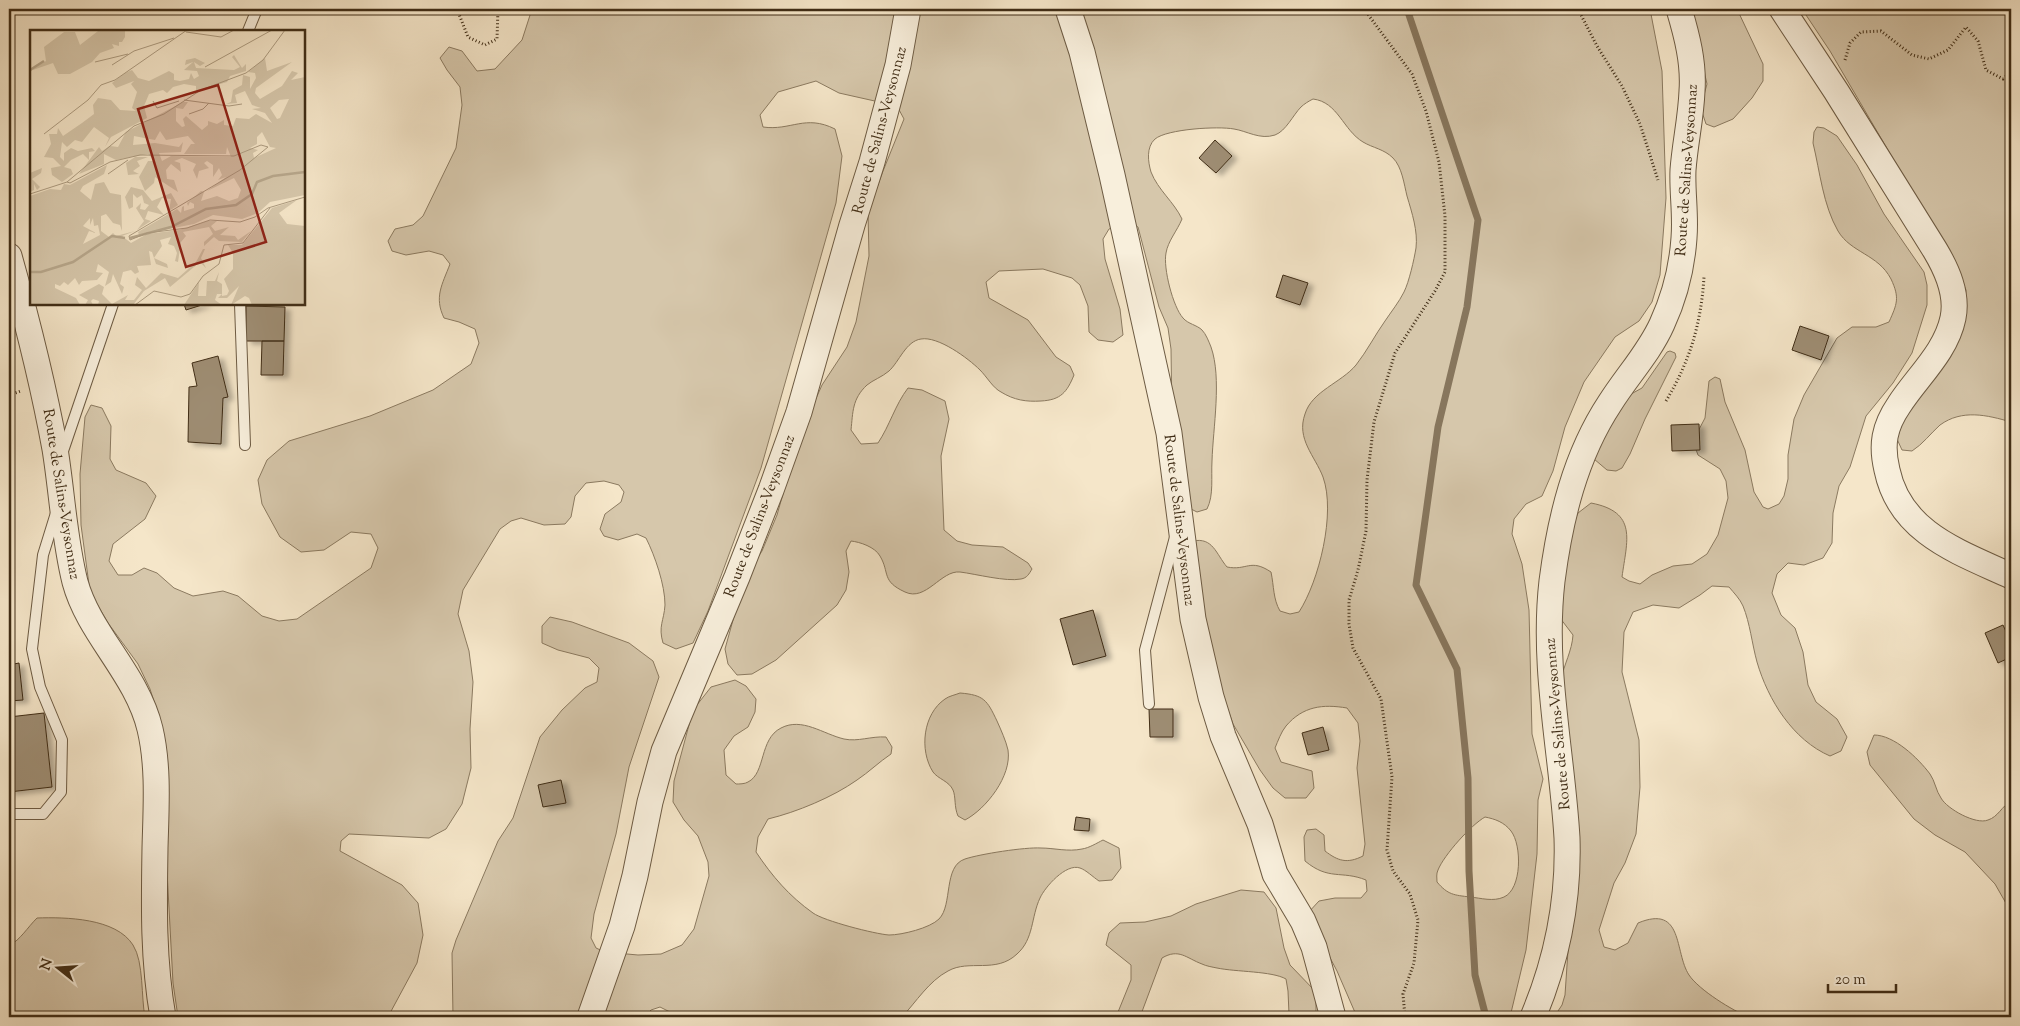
<svg xmlns="http://www.w3.org/2000/svg" width="2020" height="1026" font-family="'Sorts Mill Goudy',serif">
<style>
.green{fill:#d6c7ab;stroke:#8b7a60;fill-rule:evenodd}
.lines{fill:none;stroke-linecap:round;stroke-linejoin:round}
.stream{stroke:#87765d;stroke-width:7}
.building{fill:#9e8d73;stroke:#402d16;filter:url(#shadow)}
.service-casing{stroke:#6d5b43;stroke-width:12}
.tertiary-casing{stroke:#6d5b43;stroke-width:27}
.path{stroke:#402d16;stroke-width:3;stroke-dasharray:1 2.5;stroke-linecap:butt}
.service{stroke:#f8efdc;stroke-width:10}
.tertiary{stroke:#f8efdc;stroke-width:25}
.labels{text-anchor:middle;stroke-width:4;stroke-linejoin:round;paint-order:stroke}
.street-label{font-size:15px;fill:#402d16;stroke:#f8efdc}
.inset-river{fill:none;stroke:#b7a78c;stroke-width:2.5}
.inset-road{fill:none;stroke:#ad9c81;stroke-width:1}
.view{fill:#8f2418;fill-opacity:0.15;stroke:#8f2418;stroke-width:2.5}
.inset-edge{fill:none;stroke:#402d16;stroke-width:2.5}
</style>
<defs>
<filter id="shadow"><feDropShadow dx="5.5" dy="3" stdDeviation="2.5" flood-color="#0004"/></filter>
</defs>
<rect width="100%" height="100%" fill="#f5e6c9"/>
<filter id="stains"><feTurbulence type="fractalNoise" baseFrequency=".004" numOctaves="4"/><feColorMatrix values="0 0 0 0 .2 0 0 0 0 .09 0 0 0 0 .02 0 0 0 .5 -.17"/></filter>
<radialGradient id="worn" r=".72"><stop offset=".6" stop-color="#630" stop-opacity="0"/><stop offset="1" stop-color="#630" stop-opacity=".3"/></radialGradient>
<path class="green" d="M532,9H1650L1662,71L1666,198L1660,275L1652,302L1639,321L1615,337L1584,382L1565,427L1553,471L1542,496L1526,504L1514,519L1512,534L1522,564L1529,610L1532,734L1543,779L1538,800L1537,854L1526,950L1510,1017H1357L1337,971L1307,914L1319,901L1335,898H1361L1367,891L1366,880C1341,870 1329,881 1305,861L1304,837L1307,830L1316,829L1324,835L1325,851C1338,861 1347,864 1363,856L1365,844L1357,768L1360,741L1358,723L1347,708C1323,704 1303,706 1286,726C1281,732 1278,741 1275,748L1281,762L1312,771L1314,788L1306,798H1285L1273,788L1260,770L1233,724L1211,662L1193,541C1213,537 1216,554 1227,567C1247,571 1250,558 1271,572C1274,586 1273,599 1280,611L1290,614L1299,612C1319,581 1336,513 1323,477C1315,456 1296,439 1305,414C1312,391 1341,383 1356,365C1367,351 1375,335 1385,321C1391,312 1399,302 1404,292C1409,282 1414,260 1416,248C1418,231 1412,213 1407,196C1404,184 1402,167 1393,158C1384,149 1373,148 1363,142C1343,130 1338,102 1313,99C1309,101 1304,104 1301,107C1293,115 1286,131 1275,135C1260,140 1247,131 1234,129C1218,126 1167,129 1155,139C1146,147 1148,162 1151,172C1158,190 1174,202 1182,219C1177,231 1168,241 1166,253C1163,268 1173,307 1183,318C1188,324 1197,325 1202,330C1206,334 1209,342 1211,347C1222,378 1213,428 1212,461C1211,477 1214,495 1207,509L1197,512L1187,507L1172,422L1171,349L1168,328L1159,307L1138,227L1128,222L1109,229L1103,239L1105,259L1120,309L1123,335L1113,342L1098,340L1089,332L1088,306L1080,285L1072,278L1043,269L999,271L986,282L989,298L1028,320L1056,357L1070,366L1074,375C1067,392 1061,400 1041,401C1026,402 1014,400 1001,392C993,388 987,377 980,370C968,358 938,336 921,339C906,341 899,362 889,371C882,377 873,380 867,385C852,399 853,412 851,430L861,444L878,443C890,425 895,405 908,388L922,390L945,401L949,419L941,456L944,530L957,541L972,545L1003,547L1028,563L1032,569C1029,574 1027,578 1021,579C1006,582 976,574 960,572C941,570 926,602 905,592C881,581 890,573 880,556C875,547 860,542 851,541L846,551L849,572L846,590L837,605L776,660L752,674L737,675L728,664L725,649L733,620L746,575L762,551L777,515L794,455L810,412L822,385L847,347L856,322L869,256L868,212L883,171L904,119L897,106L839,93L816,81L778,92L760,115L763,127C791,131 805,114 835,129L842,156L836,203L761,468L708,611L693,643L676,649L663,643C658,626 664,621 665,605C665,585 655,556 646,538L637,534L618,540L604,536L600,529L605,514L621,502L624,492L619,485L604,481L586,483L575,496L571,517L565,524L544,525L521,518L511,521L500,529L463,590L458,614L469,651L473,682L470,729L471,768L462,804L446,829L429,838L349,834L341,841L340,851L402,885L418,903L423,935L417,963L389,1015L388,1017H178L173,983L160,740L157,711L150,689L138,664L108,623L90,592L81,525L80,474L85,417L91,405L102,408L111,426L110,459L116,470L146,483L156,496L145,519L113,544L109,561L118,575H132L144,568L157,573L174,588L193,596L223,591L238,596L262,616L279,621L297,619L371,568L378,548L371,534L351,532L324,550L301,552L280,537L262,504L258,480L267,460L289,441L370,416L433,390L471,364L479,343L475,329L459,322L444,318C434,297 442,285 450,264L443,255L429,251L406,255L392,251L388,241L395,229L413,225L423,216L456,148L462,105L460,87L447,70L440,58L449,47L462,51L477,71L495,69L522,40ZM1485,817C1495,819 1504,822 1511,831C1522,845 1522,889 1504,897C1493,902 1481,898 1470,897C1454,895 1448,895 1437,882C1437,878 1436,874 1438,870C1444,855 1471,825 1485,817Z
M1690,9H1737L1763,64V81L1752,98L1733,119L1714,127L1706,124L1702,112V102L1707,84Z
M1802,9H2011V422C1987,415 1962,409 1940,425C1930,434 1923,444 1912,451L1902,450L1897,439L1902,424L1964,312L1966,290L1954,263L1830,51Z
M1817,127L1824,128L1837,136L1857,165L1884,214L1924,272L1927,285V305L1912,353L1893,383L1866,416L1850,467L1839,486L1833,513L1832,543L1823,558L1804,565L1788,563L1777,574L1772,593L1781,615L1795,628L1803,652L1808,685L1816,702L1837,719L1847,737L1841,751L1830,756C1793,740 1768,700 1757,662C1752,644 1750,623 1743,606C1740,599 1734,593 1729,587L1712,586L1700,595L1679,608L1653,605L1633,612L1624,632L1622,672L1639,740L1640,787L1636,834L1625,863L1614,883L1599,930L1604,947L1615,950L1628,943L1638,923C1684,904 1674,952 1689,975C1699,990 1733,1011 1749,1017H1554L1562,1005L1565,995L1574,862L1561,680C1564,664 1572,651 1573,635L1557,614L1564,543L1578,513L1591,503C1638,512 1627,540 1622,577L1629,581L1640,584L1652,575L1673,566L1692,564L1707,554L1718,535L1728,498L1726,481L1720,469L1698,455L1694,444L1695,437L1705,418L1709,381L1715,377L1720,379L1725,402L1745,450L1754,492L1763,507L1768,509L1779,504L1784,496L1788,479V455L1794,419L1804,395L1837,338L1852,327H1876L1889,322C1897,304 1900,298 1891,279C1878,254 1851,253 1838,231C1823,205 1820,172 1813,143L1814,132Z
M1670,351L1675,353L1676,357L1645,419L1630,454L1622,468L1616,471L1607,470L1594,459L1622,399L1642,388L1667,352Z
M550,617L572,622L629,643L653,661L659,677L629,767L616,834L594,914L591,938L596,948L605,952L638,955L661,954L682,945L694,929L709,876L708,862L698,836L684,820L673,802L674,781L693,710L711,687L735,680L746,686L756,699L755,712L748,727L734,736L724,750L726,775L736,784C739,784 745,784 748,782C766,773 759,739 781,728C802,717 823,734 844,739C858,742 871,736 886,737L892,747L891,754C879,762 869,772 857,780C833,797 797,812 768,819L758,837L756,852C772,876 789,896 813,913C824,921 875,934 889,935C902,935 930,928 939,919C953,905 943,866 965,859C980,854 1025,847 1041,848C1054,848 1068,852 1082,849C1089,848 1097,843 1103,840L1119,848L1121,868L1112,880L1099,881C1093,877 1086,870 1080,868C1066,863 1045,887 1040,898C1031,917 1034,939 1017,954C996,974 969,959 948,971C929,981 916,1002 902,1017H673L672,1013L660,1007L651,1010L644,1017H453L452,953L456,940L498,841L513,818L540,737L562,710L585,688L597,682L599,668L589,658L558,650L542,643V626Z
M960,693C984,695 987,700 997,721C1001,730 1006,741 1008,750C1012,776 986,809 965,820L958,816C954,807 956,797 953,790C949,781 938,779 933,772C919,750 923,714 945,699C949,696 955,695 960,693Z
M1874,735C1894,735 1918,758 1930,774C1935,781 1936,791 1941,798C1947,809 1976,825 1988,820C1998,817 2002,806 2011,801V916L2007,905L1995,884L1965,852L1935,835L1914,819L1870,765L1867,752Z
M1241,890L1264,892L1276,908L1284,948L1290,965L1316,992V1014L1314,1017H1291L1289,1014L1288,991L1286,979C1272,971 1236,972 1217,968C1212,967 1206,966 1202,964C1186,958 1179,948 1162,958L1140,1017H1116L1131,980V965L1106,945L1109,933L1120,923L1145,922L1171,916L1196,904Z
M37,918C66,917 116,918 133,945C144,962 141,998 145,1017H9V946C21,939 27,928 37,918Z"/>
<g class="lines">
<path class="stream" d="M1407,9L1478,220L1467,307L1438,427L1416,585L1457,669L1468,778L1469,871L1475,975L1486,1017"/>
</g>
<path class="building" d="M1215,140L1232,156L1216,173L1199,158Z
M1283,275L1308,283L1300,305L1276,297Z
M184,304H205L186,310Z
M246,306L285,307L284,341H246Z
M1800,326L1829,336L1821,360L1792,350Z
M262,341H284L283,375H261Z
M218,356L228,397L223,398L221,444L188,442L189,387L197,386L192,363Z
M1699,424L1700,450L1672,451L1671,425Z
M1093,610L1106,656L1073,665L1060,619Z
M2003,625L2011,643V657L1998,663L1985,633Z
M19,663L23,700L9,701V665Z
M1149,709H1173V737H1150Z
M44,713L52,787L9,792V717Z
M1323,727L1329,750L1308,755L1302,733Z
M561,780L566,803L543,807L538,785Z
M1076,817L1090,819L1089,831L1074,830Z"/>
<g class="lines">
<defs>
<path id="service" d="M248,31L257,9
M240,304L245,445
M62,454L113,304
M1149,704L1145,650L1175,537
M9,814H43L61,792L62,740L40,687L32,649L43,555L56,513"/>
<path id="tertiary" d="M1068,9L1082,52L1112,175L1169,433L1193,619L1211,697L1223,736L1260,824L1275,874L1303,921L1314,947L1333,1017
M1782,9L1836,91L1935,250C1947,270 1958,294 1953,318C1946,352 1917,377 1899,405C1884,427 1881,445 1887,470C1900,533 1959,552 2011,576
M9,256C27,320 43,383 55,449C62,492 64,538 75,582C89,634 137,674 150,729C159,767 156,809 155,848C154,905 153,961 163,1017
M590,1017L622,926L635,876L650,802L664,751L737,577L771,490L799,412L852,225L872,162L898,65L908,9
M1533,1017C1557,960 1569,900 1567,838C1562,752 1542,668 1552,581C1560,519 1575,456 1610,403C1627,376 1649,353 1662,324C1674,298 1682,267 1684,238C1686,215 1682,192 1683,170C1685,143 1691,118 1692,91C1694,63 1687,36 1679,9"/>
</defs>
<use href="#service" class="service-casing"/>
<use href="#tertiary" class="tertiary-casing"/>
<path class="path" d="M457,9L468,37L485,45L497,39L498,9
M1364,9L1412,74L1426,111L1439,162L1445,216V272L1435,291L1395,353L1374,422L1367,480L1366,531L1358,570L1349,600V624L1353,648L1381,699L1392,777L1387,850L1393,871L1410,894L1418,920L1414,963L1403,994L1405,1017
M1578,9L1597,46L1622,86L1640,124L1658,180
M1845,60L1850,43L1861,32L1881,31L1912,55L1929,59L1948,50L1966,27L1978,41L1986,70L2003,79L2011,72
M9,395L21,391
M1666,401C1690,361 1701,324 1704,277"/>
<use href="#service" class="service"/>
<use href="#tertiary" class="tertiary"/>
</g>
<g class="labels">
<g class="street-label">
<text transform="translate(879 130) rotate(-75)" y="5">Route de Salins-Veysonnaz</text>
<text transform="translate(1686 170) rotate(-86)" y="5">Route de Salins-Veysonnaz</text>
<text transform="translate(62 494) rotate(81)" y="5">Route de Salins-Veysonnaz</text>
<text transform="translate(759 516) rotate(-69)" y="5">Route de Salins-Veysonnaz</text>
<text transform="translate(1180 520) rotate(83)" y="5">Route de Salins-Veysonnaz</text>
<text transform="translate(1557 724) rotate(-95)" y="5">Route de Salins-Veysonnaz</text>
</g>
</g>
<g transform="translate(30 30)">
<rect width="275" height="275" fill="#f5e6c9"/>
<path d="M95,0V7L92,12H89V16L82,14L84,18L70,23L62,32L40,44H28L23,33L0,41L16,31L14,17L34,2H45L50,15L68,1ZM204,25L212,38L216,34V41L200,46L197,52L166,61V56L154,54L143,57L137,63L133,60L119,64L114,76L117,88L81,107L75,117L79,108L64,97L52,112L45,110L37,117L32,112L30,127L34,131V123L41,118L48,121L62,118L65,121L59,122V130L53,124L41,130L34,137L41,139L43,144L32,152L22,145L21,138L31,136L23,128L14,127L21,114L19,104H27L28,98L33,106L52,93L64,84L63,75L68,68L81,70L90,80L106,81L102,78L107,62L101,54L104,51L86,58L82,53L95,43L102,40L108,48L119,51L139,41L144,44V50L150,51L159,49L161,43L164,49L169,46L167,41L154,40L163,32L155,35L156,30L165,28L175,33L170,36L164,32L166,38L204,40L210,37L202,27ZM235,28L237,41L262,32L226,58L225,63L230,69L252,56L262,41L268,43L261,50L275,47V165L240,172L228,183L212,189L183,185L164,194L109,205L108,202L147,179L151,183L152,177L154,176V181L164,178V174L160,172L158,176L157,173L171,161L174,162L171,171L187,166L199,171L208,168L211,160L204,148L177,161L196,147L188,150L192,145L189,138L183,147V135L177,131L174,133L179,138L169,141L167,149L163,140L166,134L152,128L144,131L150,133L151,142L141,134L136,140L137,149L144,150L148,162L125,147L124,153L115,161L109,147L118,131H125L118,124L86,130L74,124V134L49,144L69,117L72,121L80,116L88,117L96,102L153,72H158L153,79L146,78V91L152,97L155,96L153,89L156,86L172,100L178,95V91L187,94L194,90V95L203,96L206,88L219,89L226,84L242,93L235,83L222,79L231,78L222,75L215,61L205,65L207,73L196,74L201,72L203,60L212,55L213,45L220,47V59L226,48L225,43L218,42ZM259,69L250,88L247,89L240,78L249,70ZM130,101L136,110L158,106L165,114H161L154,124H196L197,117L201,127L141,126L132,131L129,123L151,122L153,112L149,117L125,113L103,115L104,106L125,110ZM232,102L240,117L246,118L224,128L223,123L228,120L220,118L227,114V107ZM105,127H118L107,131L110,136L103,141L109,144L98,145L96,133ZM77,135L74,144L53,156L50,161L61,170L65,154L74,152L80,163L91,165L92,201L90,195L83,193L76,184L71,186V201L79,207L83,203L86,206L105,201L92,206L101,213L117,204L149,200L177,191H187L181,196L185,201L199,197L190,205L205,206L208,210L221,201L212,212L189,211L184,207L174,216V212L183,204L179,197L153,202L156,206L151,212L148,232L145,231L147,223L144,216L138,214L141,207L130,210L132,216L124,228L137,234L138,238L126,234L122,222L119,221L121,235L107,236L109,242L105,244L101,240L93,242L90,254L94,257L92,264L83,244L81,252L75,256L79,242L68,234L66,242L73,243L67,250L52,251L49,255L45,248L38,255L34,252L30,256L25,254V258L46,268L50,275H0V166L20,159L31,160L34,154L40,155ZM60,188V195L63,188L64,196L68,195L70,205L53,214L59,201L66,203L53,196ZM12,138L11,143L2,149L10,157L7,160L4,154V160L0,162V143ZM101,157L113,160L122,171L141,163L148,175L139,181L141,169L132,168L127,177L134,185L118,181L115,189L121,191L107,200L114,191L106,178L111,173L110,179L115,180L119,175L114,173L112,165L107,168L103,164V177L99,179L95,167ZM267,170L249,183L257,194L275,196V275H222L219,268L215,266L201,275L209,256L197,268H188L192,264H187L185,270L192,275H154L169,252L168,266H176L177,251H185L189,242L187,251L192,254V266L197,265L199,261L194,249L203,239V223L198,215H212L242,178ZM173,219H175L171,228L176,238L170,232L140,257L135,248L114,261L103,275H68L69,271L63,269L61,271L63,275H55L58,270L49,265L69,254L74,257L72,264L82,274L98,265L95,270H104L112,260L105,255L107,247L116,258L131,243L148,248L166,232Z" fill="#d6c7ab" fill-rule="evenodd"/>
<path class="inset-river" d="M0,40L14,31M100,208L141,197L176,179L206,175L222,164L227,152L243,146L275,142M0,242H11L43,232L82,206L95,208"/>
<path class="inset-road" d="M255,0L233,30L216,43L171,60L134,84L104,96L37,152L40,153L80,132L110,125L204,126L231,115L238,117L210,140L99,206L100,210L117,203L157,198L180,190L210,192L225,187L238,178L275,167M156,2L191,7L204,0M65,32L98,24M82,35L104,21L144,8M175,37L242,0M154,70L199,76L212,74M123,71L127,78L149,71M159,84L173,79L179,73M14,104L58,70L71,55L85,50L157,0M78,144L98,130M0,164L37,152M105,275L124,261L151,267L160,264L173,246L189,234L194,215L213,213L240,178"/>
<path class="view" d="M188,55L236,212L156,237L108,79Z"/>
<rect width="275" height="275" class="inset-edge"/>
</g>
<rect width="2020" height="1026" fill="none" stroke="#f5e6c9" stroke-width="30"/>
<rect x="10" y="10" width="2000" height="1006" fill="none" stroke="#402d16" stroke-width="2.5"/>
<rect x="15" y="15" width="1990" height="996" fill="none" stroke="#402d16"/>
<g transform="translate(58 968) rotate(287)" stroke="#f8efdc" stroke-width="4" paint-order="stroke">
<path d="M0-4L9 19L0 12L-9 19Z" fill="#402d16"/>
<text y="-8" font-size="14" font-weight="bold" text-anchor="middle" fill="#402d16">N</text>
</g>
<path d="M1828 984v8h68v-8" fill="none" stroke="#402d16" stroke-width="2.5"/>
<text x="1835" y="984" font-size="15" fill="#402d16" stroke="#f8efdc" stroke-width="4" paint-order="stroke">20 m</text>
<rect width="100%" height="100%" filter="url(#stains)"/>
<rect width="100%" height="100%" fill="url(#worn)"/>
</svg>
